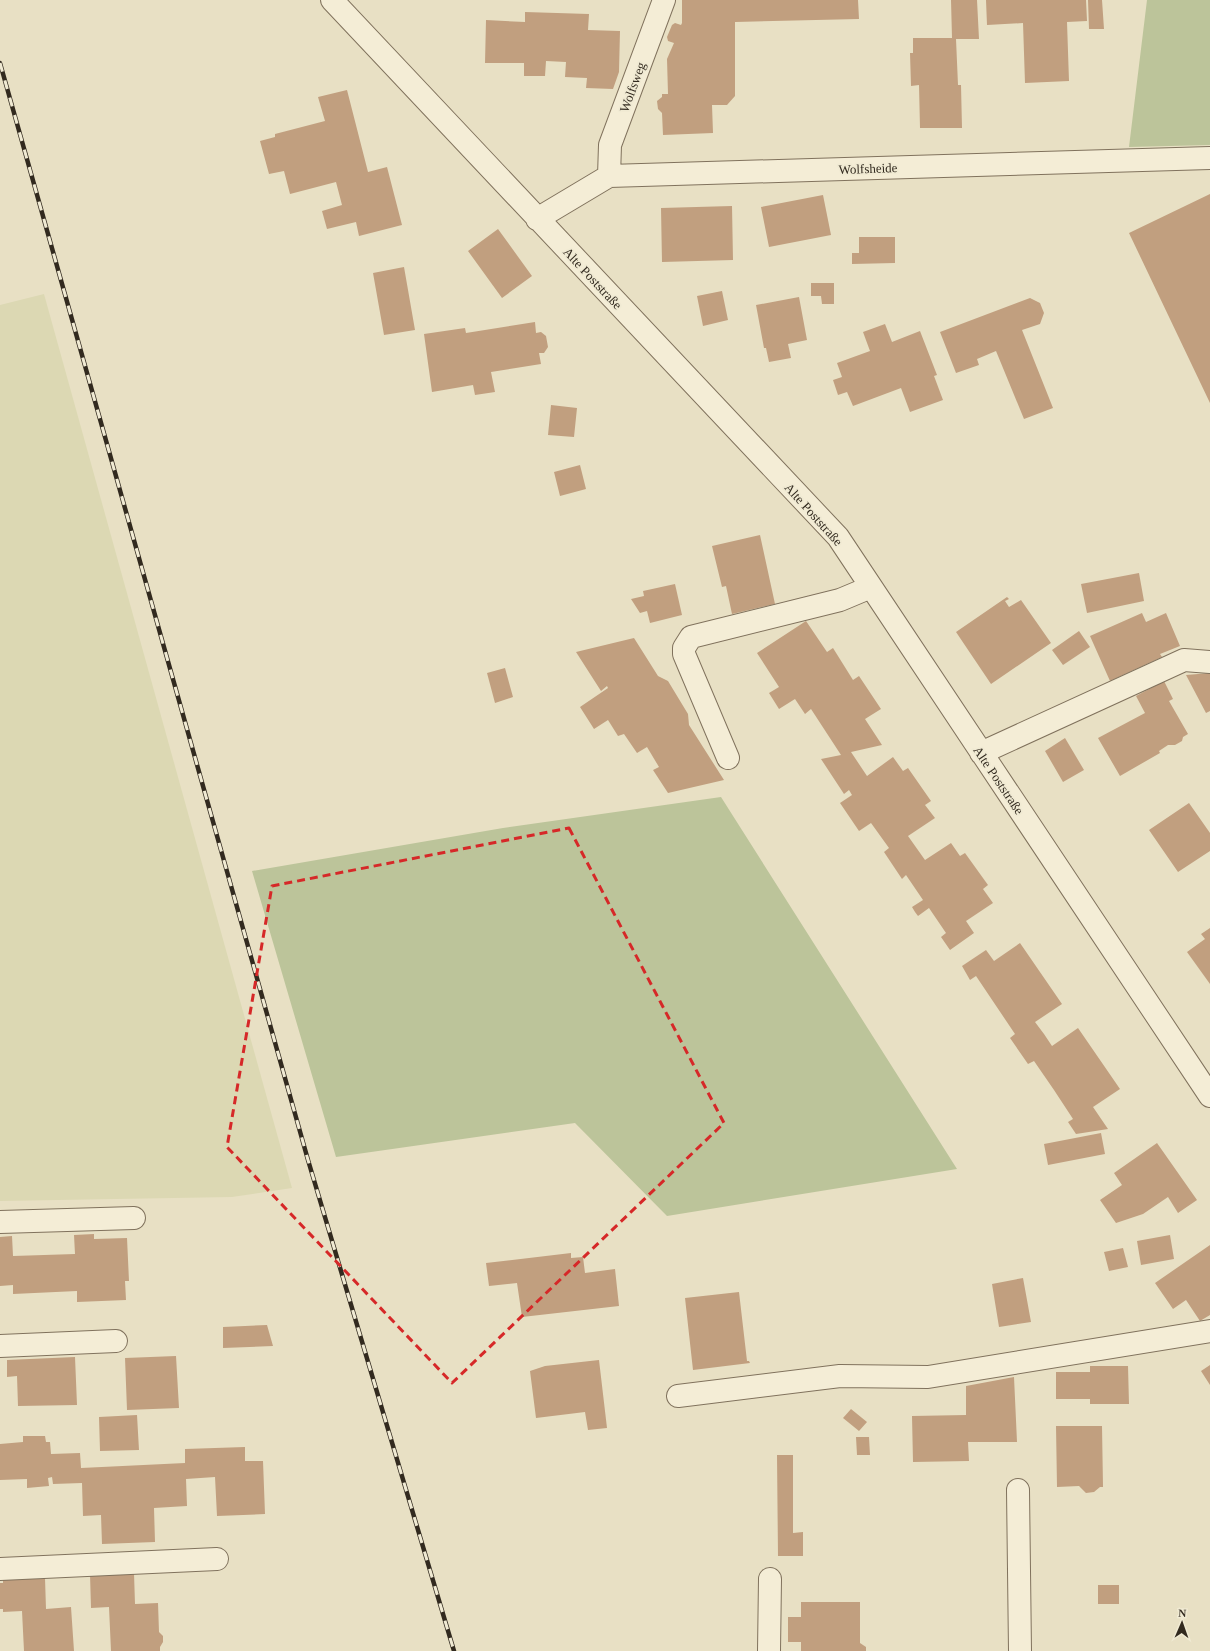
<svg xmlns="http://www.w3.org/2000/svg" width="1210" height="1651" font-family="Georgia,serif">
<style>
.farmland{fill:#dcd8b3}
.green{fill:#bcc49a}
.building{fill:#c19f7f}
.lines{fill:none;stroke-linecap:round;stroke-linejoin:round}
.minor-casing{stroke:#80725d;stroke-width:24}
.minor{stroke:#f4edd6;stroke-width:22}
.rail-casing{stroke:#322a1f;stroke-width:4.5}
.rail{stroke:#f0ead3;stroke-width:3;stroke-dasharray:9;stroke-linecap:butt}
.marked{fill:none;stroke:#d62828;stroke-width:3;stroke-dasharray:8 5;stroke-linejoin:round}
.labels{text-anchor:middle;stroke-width:3.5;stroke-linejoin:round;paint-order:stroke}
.street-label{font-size:13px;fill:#322a1f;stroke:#f0ead3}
</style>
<rect width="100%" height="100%" fill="#e8e0c4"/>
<path class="farmland" d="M44,294L292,1188L232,1197L0,1201V305Z"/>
<path class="green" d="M1147,0H1210V145L1129,147Z
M721,797L957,1169L667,1216L575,1123L336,1157L252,871L503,828Z"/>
<path class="building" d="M682,0H858L859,19L735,22V96L727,105H712L713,133L663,135L662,113L658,109L657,101L662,97V94H668L667,59L674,43L668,41L667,37L672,25L675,23L681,25L682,23Z
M951,0H977L979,39H956L958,85H961L962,128H920L919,85L911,86L910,53H913V38H952Z
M986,0H1086L1087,21L1067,22L1069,81L1025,83L1023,23L987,25Z
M1088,0H1102L1104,29H1089Z
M525,12L589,14L588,30L620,31L619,72L613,89L586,88L587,78L565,77L566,62L546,61L545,76H524V63H485L486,20L525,22Z
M347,90L368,172L387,167L402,225L359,236L356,222L327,229L322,211L342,205L336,182L290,194L284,171L269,174L260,141L275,137V134L325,121L318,97Z
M1210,194V403L1129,233Z
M823,195L831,235L769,247L761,207Z
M732,206L733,260L662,262L661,208Z
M498,229L532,276L502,298L468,251Z
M859,237H895V263L852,264V253H859Z
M404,267L415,330L384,335L373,273Z
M811,283H834V304H822L821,296H811Z
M722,291L728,320L703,326L697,296Z
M799,297L807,340L788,344L791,358L769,362L766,348H764L756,305Z
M1030,298L1040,303L1044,313L1040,324L1022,330L1053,408L1024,419L996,351L977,359L979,365L956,373L940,332Z
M535,322L536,333L541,332L546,336L548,347L544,353H539L541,364L491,372L495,392L475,395L473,385L432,392L424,334L465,328L466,333Z
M885,324L892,342L920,331L937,375L934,376L943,400L910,412L901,388L853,406L847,392L838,395L833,380L842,377L837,363L870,351L863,332Z
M551,405L577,408L574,437L548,435Z
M580,465L586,489L560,496L554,472Z
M760,535L775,604L732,614L726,586L722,587L712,546Z
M1139,573L1144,601L1087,613L1081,584Z
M675,584L682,615L650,623L647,611L640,613L631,599L644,596L643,591Z
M1007,597L1009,599L1005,601L1009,607L1021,600L1051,643L991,684L956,632Z
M1142,613L1146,622L1166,613L1180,646L1160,654L1162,657L1110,681L1090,636Z
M806,621L827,652L833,648L853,680L859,676L881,709L865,719L882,745L851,752L867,776L893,757L903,771L908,768L931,801L925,805L935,818L908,836L925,860L951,843L960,856L965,853L988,885L983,889L993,903L966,921L974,933L950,950L941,937L946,933L929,908L918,916L915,912L912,907L923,900L906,875L902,879L884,852L889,848L871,823L859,831L840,803L852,795L849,790L844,794L821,759L841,755L811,709L805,714L795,699L779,709L769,693L779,687L757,653Z
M1079,631L1090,647L1063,665L1052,650Z
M634,638L658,676L668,681L688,714L689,725L724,780L668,793L653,770L659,767L647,747L637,753L624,734L618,736L608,720L594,729L580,707L608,688L607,686L601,691L576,652Z
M505,668L513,697L495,703L487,673Z
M1210,673V711L1206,713L1186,675Z
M1164,681L1173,699L1169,701L1188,734L1183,737L1182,741L1175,745H1168L1159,751L1160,753L1120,776L1098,738L1145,713L1136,696Z
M1065,738L1084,770L1063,782L1045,751Z
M1189,803L1210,833V851L1178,872L1149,830Z
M1210,928V984L1187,952L1205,939L1201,934Z
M1020,943L1062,1004L1035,1022L1044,1034L1052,1046L1078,1028L1120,1089L1093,1107L1108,1129L1076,1134L1068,1122L1073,1119L1054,1090L1034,1061L1028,1064L1010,1038L1015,1034L976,976L970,980L962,966L986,950L994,961Z
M1101,1133L1105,1154L1048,1165L1044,1144Z
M1157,1143L1197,1200L1178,1213L1168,1197L1143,1214L1116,1223L1100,1200L1122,1185L1114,1173Z
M94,1234V1239L127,1238L129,1281H125L126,1300L77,1302V1291L13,1294V1285L0,1286V1237L12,1236L13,1256L75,1254L74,1235Z
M1170,1235L1174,1259L1141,1265L1137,1241Z
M1210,1245V1315L1200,1321L1186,1300L1173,1309L1155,1283Z
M1123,1248L1128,1267L1109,1271L1104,1252Z
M571,1253V1258L583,1257L585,1273L615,1269L619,1306L522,1317L517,1283L489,1286L486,1263Z
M1023,1278L1031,1322L999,1327L992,1284Z
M739,1292L747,1361H749L750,1363L693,1370L685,1298Z
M267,1325L273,1346L223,1348V1327Z
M176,1356L179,1408L127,1410L125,1358Z
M75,1357L77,1405L18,1406L17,1376L7,1377V1360Z
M599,1360L607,1428L588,1430L585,1412L536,1418L530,1371L545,1366Z
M1210,1365V1385L1201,1371Z
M1090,1366H1128L1129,1404H1090V1399H1056V1372H1090Z
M1014,1377L1017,1442H968L969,1461L913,1462L912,1416L966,1415V1386Z
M851,1409L867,1422L859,1431L843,1418Z
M137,1415L139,1450L100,1451L99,1417Z
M1056,1426H1102L1103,1487H1100L1094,1492L1086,1493L1079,1486L1057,1487Z
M23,1436H45L46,1442H50L51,1454L80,1453L81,1468L185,1463V1449L245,1447V1461H263L265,1514L217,1516L215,1477L186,1479L187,1506L154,1508L155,1542L102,1544L101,1515L83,1516L82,1483L53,1484L52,1477L48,1478L49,1486L27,1488V1479L0,1480V1444L23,1442Z
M856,1437H869L870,1455H857Z
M777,1455H793V1533L803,1532V1556H778Z
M134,1573L135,1604L158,1603L159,1632L163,1636V1642L160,1647V1651H111L109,1607L91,1608L90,1574Z
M45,1578L46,1609L71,1607L74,1651H24L22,1611L3,1612V1609H0V1583H3V1579Z
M1098,1585H1119V1604H1098Z
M801,1602H860V1643L866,1647V1651H801V1642H788V1617H801Z"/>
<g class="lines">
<defs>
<path id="minor" d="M332,0L838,537L1210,1096
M609,176L610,145L664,0
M537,219L609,176L1210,158
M981,753L1184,660L1210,662
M728,758L684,654V648L691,637L840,600L871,587
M0,1222L134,1218
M0,1346L116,1341
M678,1396L840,1376L928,1377L1210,1331
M1018,1490L1020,1651
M0,1569L217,1559
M769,1651L770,1579"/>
</defs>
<use href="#minor" class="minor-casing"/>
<use href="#minor" class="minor"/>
<defs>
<path id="rail" d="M0,63L308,1160L454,1651"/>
</defs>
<use href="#rail" class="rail-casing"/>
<use href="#rail" class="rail"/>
</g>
<path class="marked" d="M569,828L724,1123L452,1383L227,1147L272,886Z"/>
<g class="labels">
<g class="street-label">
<text transform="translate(632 87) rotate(-70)" y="5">Wolfsweg</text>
<text transform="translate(868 168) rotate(-2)" y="5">Wolfsheide</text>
<text transform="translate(593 278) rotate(47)" y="5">Alte Poststraße</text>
<text transform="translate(814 514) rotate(48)" y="5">Alte Poststraße</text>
<text transform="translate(999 780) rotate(56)" y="5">Alte Poststraße</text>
</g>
</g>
<g transform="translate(1182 1623) rotate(2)" stroke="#f0ead3" stroke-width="3" paint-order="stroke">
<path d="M0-3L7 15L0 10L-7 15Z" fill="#322a1f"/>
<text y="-6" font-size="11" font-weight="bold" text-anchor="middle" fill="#322a1f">N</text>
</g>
</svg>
